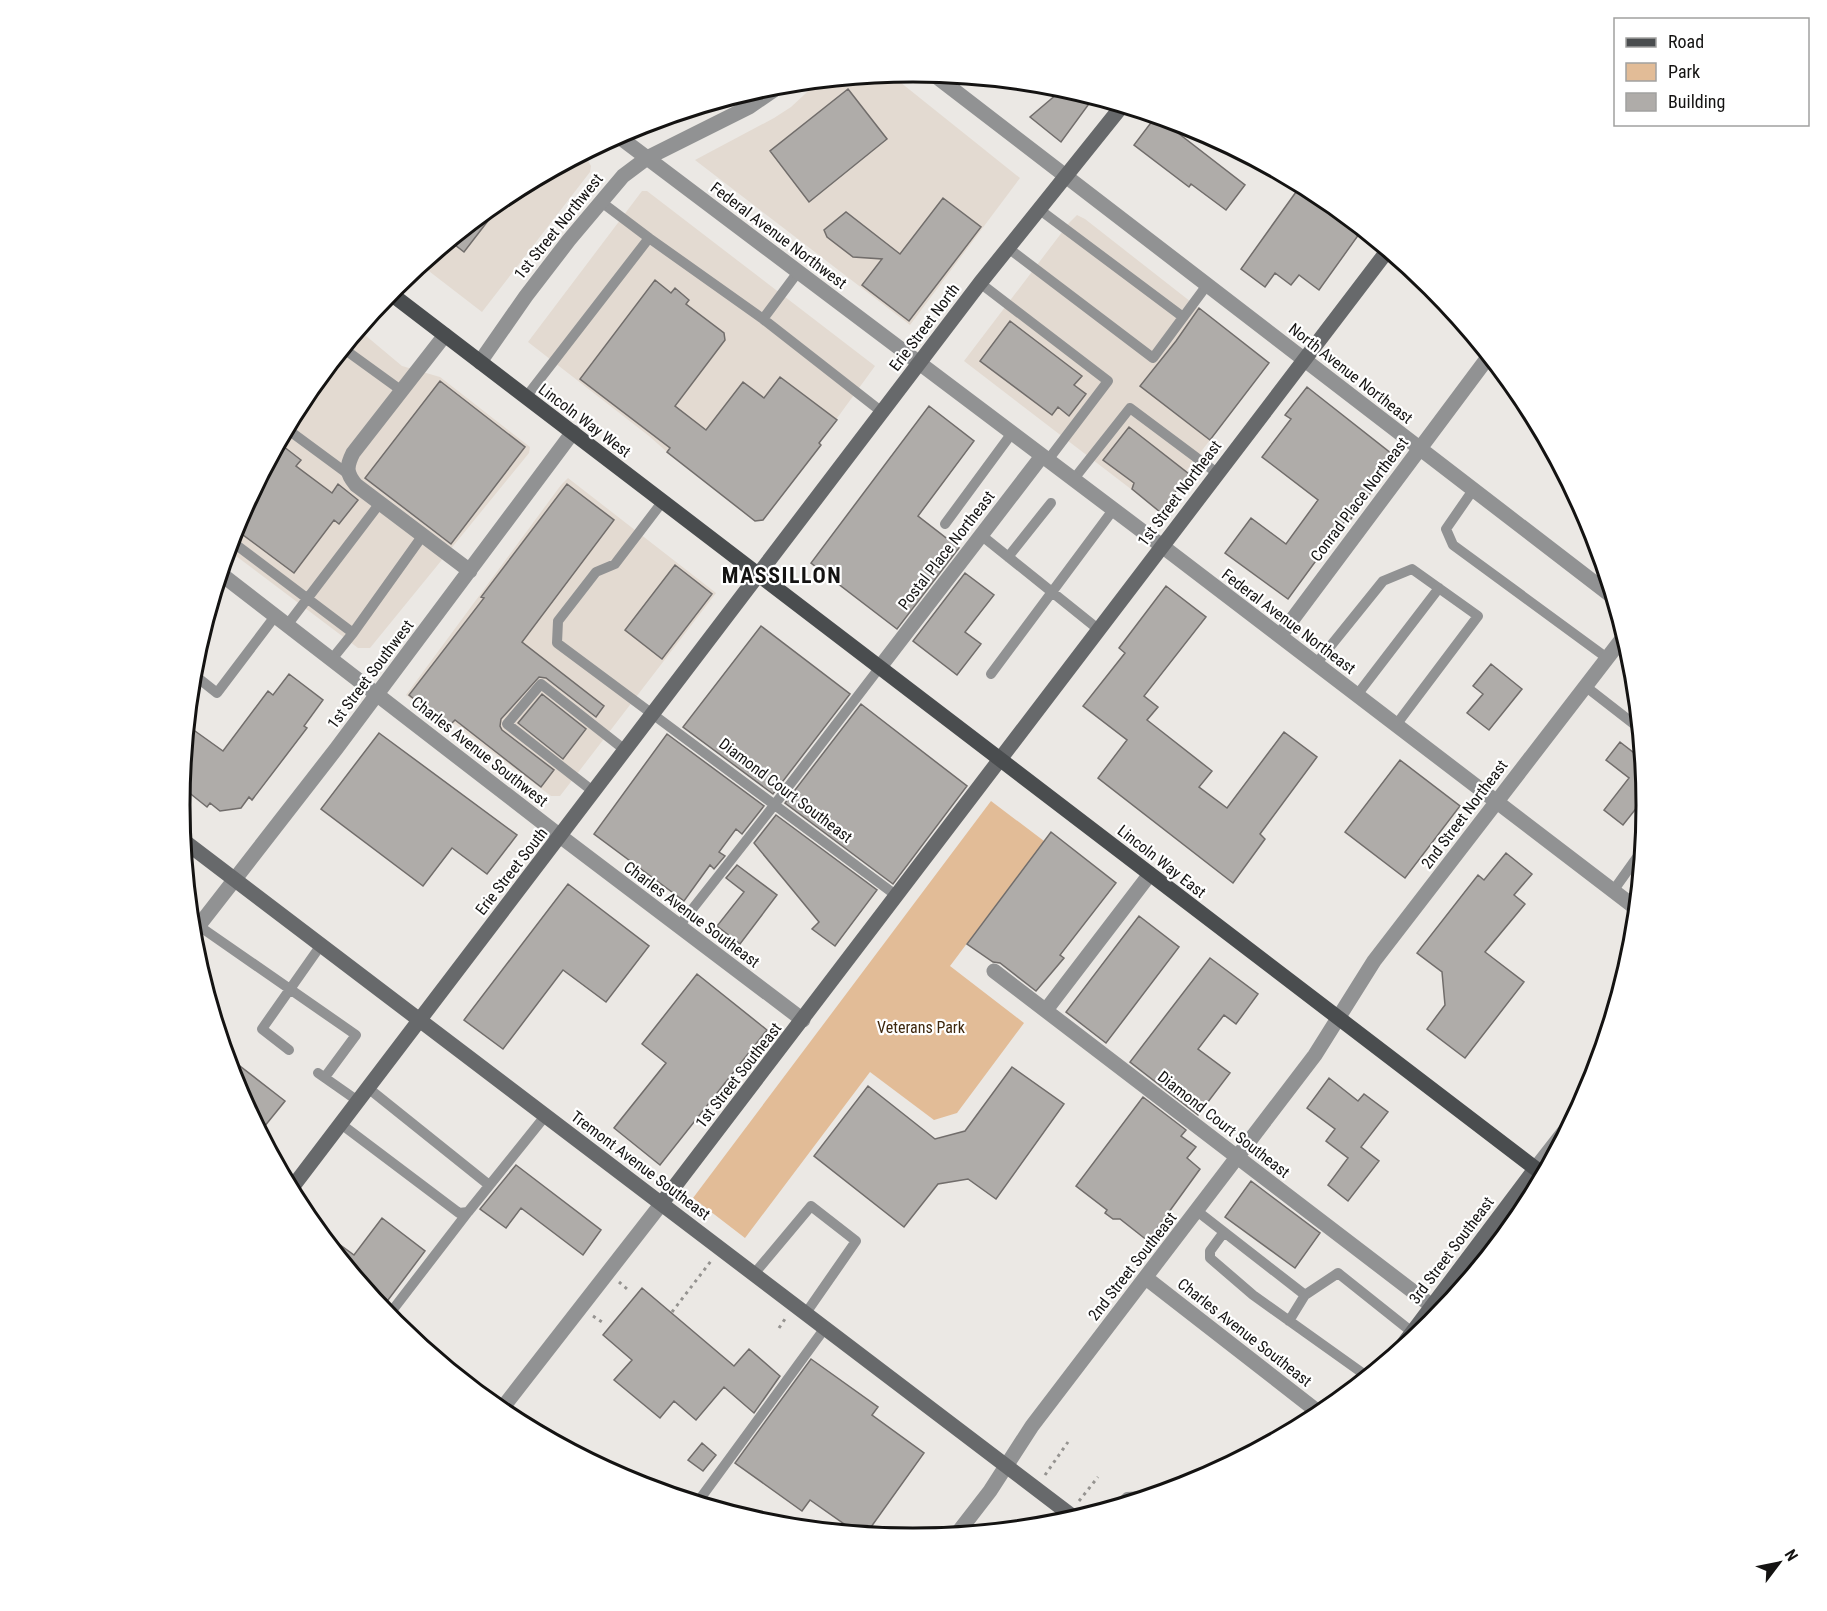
<svg xmlns="http://www.w3.org/2000/svg" width="1827" height="1611" font-family="'Roboto Condensed',sans-serif">
<style>
.built{fill:#e3dad1}
.green{fill:#e2bc97}
.building{fill:#afaca9;stroke:#716d6b;stroke-width:1.5}
.lines{fill:none;stroke-linecap:round;stroke-linejoin:round}
.path{stroke:#959390;stroke-width:3;stroke-dasharray:3 4.5;stroke-linecap:butt}
.lane{stroke:#919293;stroke-width:10}
.street{stroke:#919293;stroke-width:15}
.secondary{stroke:#67696b;stroke-width:15}
.primary{stroke:#4a4d4f;stroke-width:15}
.labels{text-anchor:middle;stroke-width:4.5;stroke-linejoin:round;paint-order:stroke}
.street-label{font-size:16px;fill:#141312;stroke:#fff}
.park-label{font-size:16px;fill:#3e270d;stroke:#fff}
.district-label{font-size:22px;font-weight:bold;letter-spacing:1.5px;fill:#141312;stroke:#fff}
.rim{fill:none;stroke:#141312;stroke-width:3}
</style>
<rect width="100%" height="100%" fill="#ebe8e4"/>
<path class="built" d="M890,74L1020,178L910,325L695,160L774,118L791,107L819,81Z
M584,154L591,166L590,172L482,312L421,265L506,195Z
M642,191H647L875,366L819,443L821,445L763,520L755,521L667,452L649,436L528,342Z
M1077,215L1085,219L1269,363L1157,509L964,361L1069,223Z
M359,330L402,366L440,377L530,447L529,453L370,648H358L228,550L236,524L304,398Z
M568,478L716,593L560,796H551L455,724L449,728L406,695L561,485Z"/>
<path class="green" d="M991,801L1044,841L950,966L1024,1023L957,1113L934,1120L870,1072L745,1238L693,1198Z"/>
<path class="building" d="M1064,88L1094,97L1061,142L1030,117Z
M848,89L887,139L809,202L770,151Z
M1156,116L1245,185L1226,210L1191,184L1189,187L1134,145Z
M1301,185L1321,196L1362,230L1319,290L1299,275L1291,285L1275,273L1265,287L1241,269Z
M943,198L981,227L909,321L862,285L882,259L853,257L827,237L824,230L846,212L900,254Z
M490,209L494,213L464,252L450,241Z
M655,280L671,293L675,288L689,300L686,304L724,333L725,340L675,406L706,430L743,382L764,398L780,377L837,420L819,443L821,445L763,520L755,521L667,452L670,448L580,379Z
M1199,308L1269,363L1210,440L1140,386L1176,341Z
M1010,321L1082,376L1074,385L1086,394L1069,416L1058,407L1052,415L980,361Z
M440,381L525,447L451,544L365,478Z
M1307,387L1397,458L1348,523L1345,521L1288,599L1225,553L1251,518L1286,544L1318,500L1262,457L1291,419L1285,415Z
M929,406L974,441L918,516L959,548L897,629L811,563Z
M1129,427L1189,474L1160,512L1132,489L1134,483L1103,460Z
M279,443L301,460L296,466L332,493L338,484L358,500L339,524L334,520L294,573L235,529Z
M567,484L614,520L522,642L604,706L596,717L546,678L539,677L501,719L500,726L502,730L554,770L541,787L455,720L449,726L409,695L484,598L481,597Z
M675,565L712,594L662,659L625,630Z
M965,573L994,595L965,632L981,644L957,675L913,641Z
M1166,586L1206,617L1144,696L1158,707L1147,720L1212,771L1199,787L1227,808L1284,732L1317,757L1260,834L1265,839L1233,883L1098,778L1127,740L1083,706L1125,653L1119,648Z
M761,626L850,694L773,794L683,727Z
M1491,664L1522,689L1489,730L1467,713L1483,694L1473,686Z
M289,674L323,700L304,726L307,728L252,800L249,797L241,808L220,811L210,803L207,807L182,787L188,726L223,751L268,691L273,695Z
M542,694L586,729L563,759L518,723Z
M861,704L967,786L893,884L785,803Z
M379,733L517,835L487,874L452,848L423,886L321,809Z
M667,734L764,806L742,834L736,829L719,852L725,856L714,869L710,865L684,901L594,834Z
M1620,742L1643,760L1646,796L1623,825L1604,810L1629,778L1606,760Z
M1400,760L1460,806L1405,878L1345,832Z
M776,815L877,890L835,946L812,929L819,922L754,843Z
M1051,832L1116,883L1060,955L1064,958L1036,991L1000,963L993,962L967,944Z
M1506,853L1532,874L1514,895L1525,904L1485,952L1524,982L1465,1058L1427,1029L1445,1005L1442,972L1417,953L1478,875L1484,880Z
M737,865L777,895L740,944L717,926L744,892L726,878Z
M568,884L649,946L606,1002L563,970L503,1049L464,1020Z
M1139,916L1179,947L1106,1043L1066,1012Z
M1210,958L1258,994L1236,1024L1224,1015L1198,1049L1230,1073L1198,1115L1130,1062Z
M697,974L767,1030L660,1165L614,1128L666,1063L642,1044Z
M227,1056L285,1101L260,1132L236,1086Z
M1012,1067L1064,1104L996,1199L968,1179L938,1184L904,1227L814,1156L868,1086L935,1139L965,1131Z
M1329,1078L1358,1101L1364,1094L1388,1112L1361,1147L1379,1161L1348,1201L1328,1185L1348,1158L1326,1141L1335,1129L1307,1108Z
M1143,1097L1186,1130L1181,1136L1196,1147L1187,1158L1200,1169L1148,1241L1120,1219H1113L1105,1213L1107,1210L1076,1186Z
M516,1165L601,1230L583,1255L521,1208L506,1228L480,1209Z
M1251,1181L1320,1233L1295,1268L1225,1217Z
M382,1218L425,1251L382,1308L328,1243L332,1239L354,1255Z
M642,1288L734,1366L749,1349L780,1376L754,1413L724,1387L696,1420L674,1401L660,1418L614,1380L632,1360L603,1335Z
M811,1359L878,1407L872,1415L924,1453L866,1534L857,1533L810,1500L802,1511L735,1463Z
M702,1443L716,1455L703,1471L688,1460Z"/>
<g class="lines">
<path class="path" d="M619,1282L627,1289
M672,1312L711,1261
M593,1316L602,1322
M779,1328L785,1319
M1045,1475L1068,1442
M1079,1501L1098,1477"/>
<path class="lane" d="M600,201L649,238
M1040,210L1183,317
M1008,248L1153,358L1207,285
M980,283L1108,381L1048,460
M763,319L798,272
M344,349L402,391
M526,397L649,238L763,319L882,412
M287,429L348,474
M1073,480L1130,408L1217,473
M1473,490L1446,529L1453,545L1607,658
M663,501L615,564L596,572L558,621L557,643L897,896
M945,524L1012,433
M981,535L1098,629
M231,541L353,633L423,535
M1008,557L1051,503
M288,624L380,503
M332,659L353,633
M1316,664L1383,581L1412,569L1478,616L1396,725
M193,674L217,693L276,615
M991,674L1113,510
M1585,686L1639,728
M1357,695L1439,588
M594,792L507,724L541,684L625,750
M1613,891L1643,849
M199,926L356,1035L325,1077
M679,926L775,804L880,667
M289,1050L262,1029L321,945
M318,1073L358,1101
M368,1088L489,1185
M341,1124L459,1213L468,1212L546,1115
M1197,1211L1305,1295
M1224,1232L1210,1251V1258L1253,1295L1368,1377
M754,1274L811,1206L856,1241L806,1313
M388,1316L468,1212
M1289,1321L1305,1295L1338,1273L1412,1332
M697,1503L825,1328
M1118,1506L1127,1497L1142,1496L1147,1497"/>
<path class="street" d="M933,74L1613,597
M618,136L1162,546L1637,909
M445,335L353,453C346,467 346,473 356,485L470,571
M480,362L526,296L569,240L623,176L647,158L749,107L781,85
M221,574L560,836L803,1020
M1280,636L1489,356
M880,667L1042,456
M193,933L336,749L573,432
M994,971L1432,1306
M1046,1010L1150,874
M1535,1169L1574,1119
M1146,1278L1322,1415
M500,1411L662,1203
M956,1535L990,1491L1032,1426L1315,1055L1374,961L1625,635"/>
<path class="secondary" d="M184,841L1076,1519
M291,1189L980,283L1122,106
M662,1203L1388,250
M1396,1354L1535,1169"/>
<path class="primary" d="M390,293L1544,1175"/>
</g>
<g class="labels">
<g class="street-label">
<text transform="translate(558 226) rotate(-51)" y="6">1st Street Northwest</text>
<text transform="translate(779 235) rotate(37)" y="6">Federal Avenue Northwest</text>
<text transform="translate(924 327) rotate(-53)" y="6">Erie Street North</text>
<text transform="translate(1351 373) rotate(38)" y="6">North Avenue Northeast</text>
<text transform="translate(585 420) rotate(37)" y="6">Lincoln Way West</text>
<text transform="translate(1179 493) rotate(-53)" y="6">1st Street Northeast</text>
<text transform="translate(1359 499) rotate(-53)" y="6">Conrad Place Northeast</text>
<text transform="translate(946 550) rotate(-52)" y="6">Postal Place Northeast</text>
<text transform="translate(1289 621) rotate(37)" y="6">Federal Avenue Northeast</text>
<text transform="translate(370 674) rotate(-53)" y="6">1st Street Southwest</text>
<text transform="translate(480 751) rotate(38)" y="6">Charles Avenue Southwest</text>
<text transform="translate(786 790) rotate(37)" y="6">Diamond Court Southeast</text>
<text transform="translate(1464 814) rotate(-53)" y="6">2nd Street Northeast</text>
<text transform="translate(1162 861) rotate(38)" y="6">Lincoln Way East</text>
<text transform="translate(511 871) rotate(-52)" y="6">Erie Street South</text>
<text transform="translate(692 914) rotate(37)" y="6">Charles Avenue Southeast</text>
<text transform="translate(738 1075) rotate(-52)" y="6">1st Street Southeast</text>
<text transform="translate(1224 1124) rotate(38)" y="6">Diamond Court Southeast</text>
<text transform="translate(641 1165) rotate(37)" y="6">Tremont Avenue Southeast</text>
<text transform="translate(1451 1250) rotate(-53)" y="6">3rd Street Southeast</text>
<text transform="translate(1132 1266) rotate(-52)" y="6">2nd Street Southeast</text>
<text transform="translate(1245 1332) rotate(38)" y="6">Charles Avenue Southeast</text>
</g>
<g class="park-label">
<text x="921" y="1033">Veterans Park</text>
</g>
<g class="district-label">
<text x="782" y="583">MASSILLON</text>
</g>
</g>
<path d="M0 0H1827V1611H0ZM190 805a723 723 0 1 1 1446 0a723 723 0 1 1-1446 0Z" fill="#fff" fill-rule="evenodd"/>
<path class="rim" d="M190 805a723 723 0 1 1 1446 0a723 723 0 1 1-1446 0Z"/>
<rect x="1614" y="18" width="195" height="108" fill="#ffffff" stroke="#a1a1a0" stroke-width="1.5"/>
<rect x="1626" y="38" width="30" height="9" fill="#4a4d4f" stroke="#a1a1a0" stroke-width="1.5"/>
<text x="1668" y="48" font-size="18" fill="#141312">Road</text>
<rect x="1626" y="63" width="30" height="18" fill="#e2bc97" stroke="#a1a1a0" stroke-width="1.5"/>
<text x="1668" y="78" font-size="18" fill="#141312">Park</text>
<rect x="1626" y="93" width="30" height="18" fill="#afaca9" stroke="#a1a1a0" stroke-width="1.5"/>
<text x="1668" y="108" font-size="18" fill="#141312">Building</text>
<g transform="translate(1779 1563) rotate(58)" stroke="#ffffff" stroke-width="4.5" paint-order="stroke">
<path d="M0-4.5L10 22L0 15L-10 22Z" fill="#141312"/>
<text y="-9" font-size="16" font-weight="bold" text-anchor="middle" fill="#141312">N</text>
</g>
</svg>
